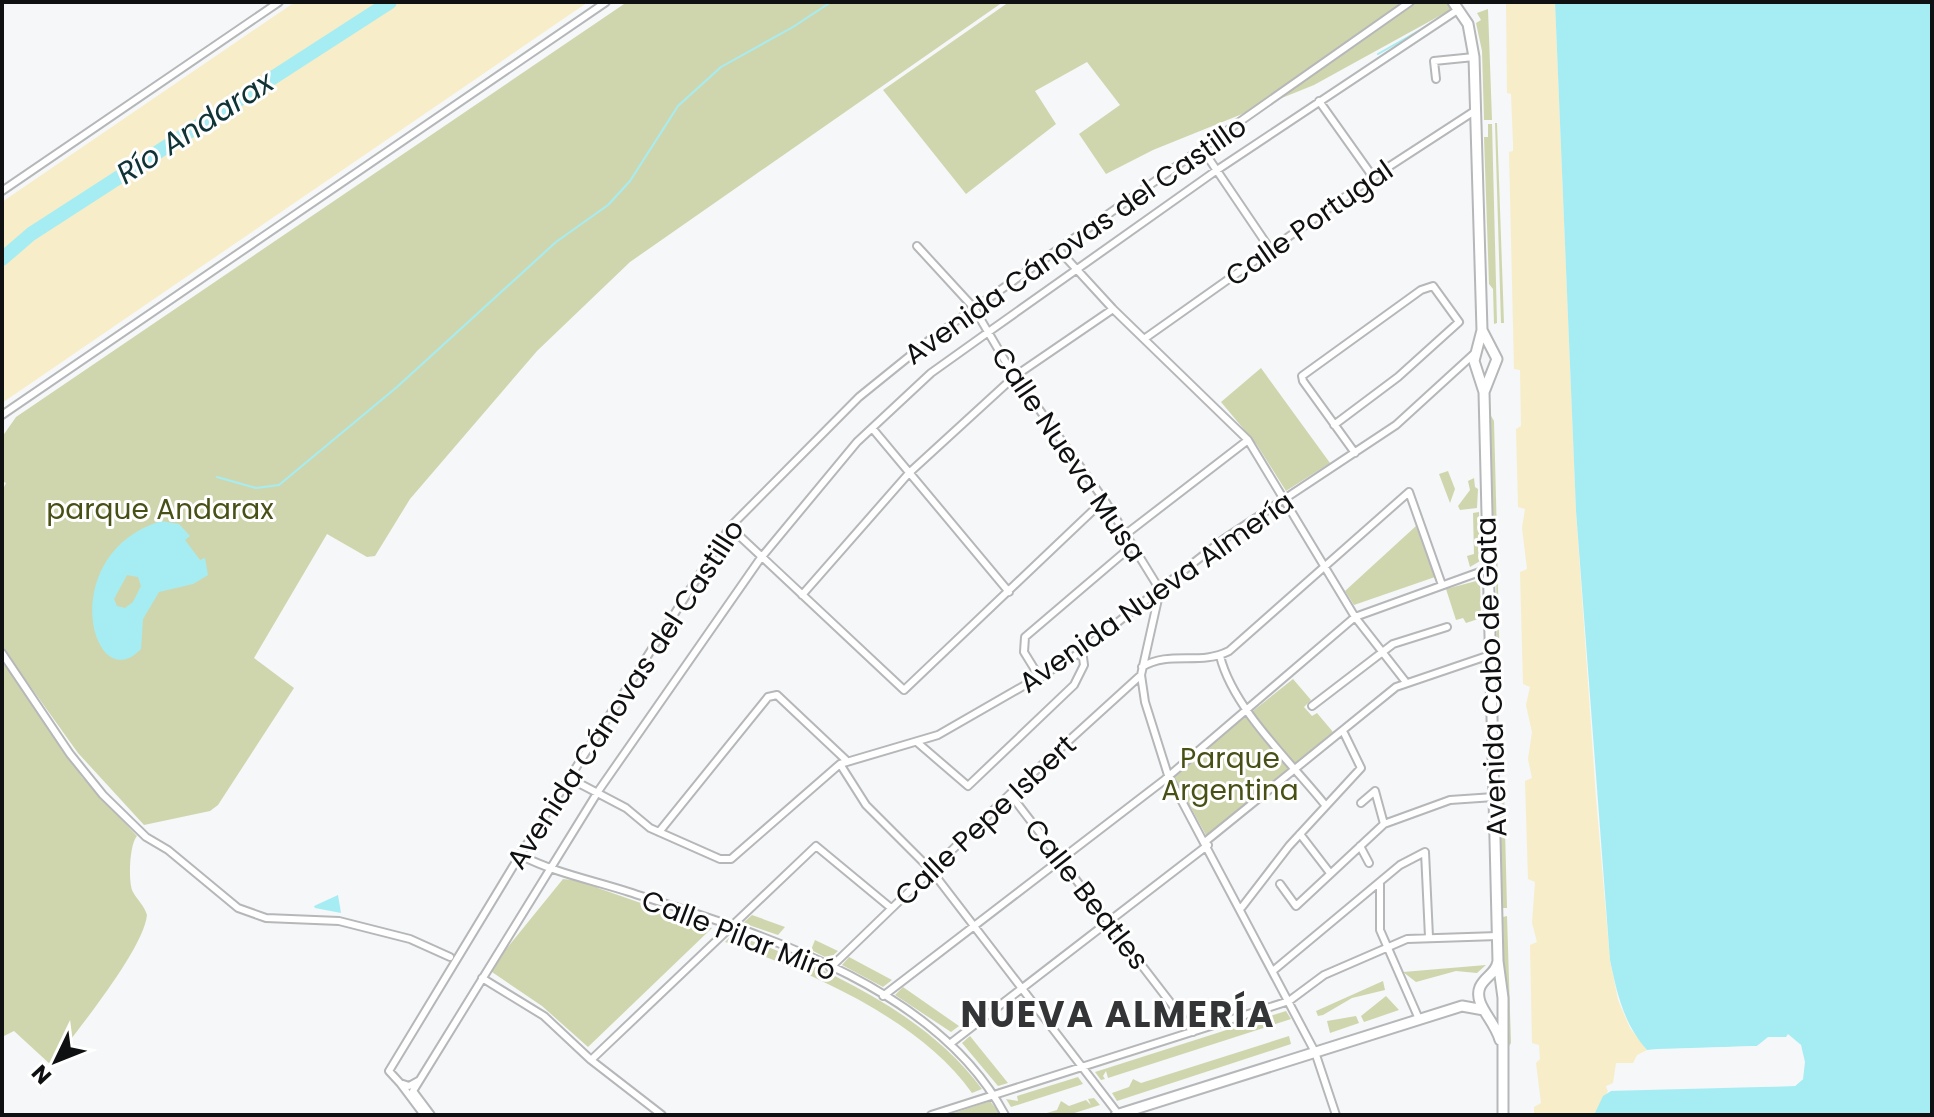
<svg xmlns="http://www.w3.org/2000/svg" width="1934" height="1117" font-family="Poppins,sans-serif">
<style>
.green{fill:#cfd6ae}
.sand{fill:#f7edc8}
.water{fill:#a6edf3;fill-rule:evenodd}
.pier{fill:#f5f7f9}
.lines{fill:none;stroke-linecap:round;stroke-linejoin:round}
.stream{stroke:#a6edf3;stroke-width:2}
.river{stroke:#a6edf3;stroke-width:14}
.minor-casing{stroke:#b5b7b9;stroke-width:10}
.secondary-casing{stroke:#b5b7b9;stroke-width:13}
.minor{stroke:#fff;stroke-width:6}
.secondary{stroke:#fff;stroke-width:9}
.labels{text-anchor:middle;stroke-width:6;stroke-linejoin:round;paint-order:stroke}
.street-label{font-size:28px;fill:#0f1011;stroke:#fff}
.park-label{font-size:28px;fill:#495015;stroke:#fff}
.water-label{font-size:30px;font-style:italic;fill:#103336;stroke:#fff}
.district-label{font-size:36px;font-weight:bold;letter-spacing:2px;fill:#343537;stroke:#fff}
</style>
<rect width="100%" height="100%" fill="#f5f7f9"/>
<path class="green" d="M627,2H1003L630,262L537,351L410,499L375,556L367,557L327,534L254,658L294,688L218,805L210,811L144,825L78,753L2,647V491L6,483L2,481V437L16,417Z
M1009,2H1446L1452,9L1314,85L1153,150L1106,174L1079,134L1120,105L1087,62L1035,91L1056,124L966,194L883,90Z
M1488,9L1492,120H1484L1482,51L1476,23L1481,20L1477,13Z
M1495,123H1497L1504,323H1501Z
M1488,124H1492L1497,323L1494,324L1493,289L1489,284L1484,137H1488Z
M1261,368L1330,463L1286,491L1257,445L1221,402Z
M1490,414L1494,421L1497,537H1492Z
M1448,471L1455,489L1450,503L1439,474Z
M1474,478L1475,487L1478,489L1477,508L1460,510L1458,506L1470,490L1468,481Z
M1479,512L1480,561L1470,567L1467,556L1474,554L1473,513Z
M1416,526L1435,577L1354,605L1345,591Z
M1497,544L1500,676L1497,685L1496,551L1493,545Z
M1480,580L1481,618L1466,623L1463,618L1456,620L1446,589Z
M2,660L82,777L137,836C129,845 128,884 133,892C138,901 144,905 147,915C143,951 75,1033 51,1065L14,1031L2,1037Z
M1293,679L1311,700L1304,707L1312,716L1317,713L1333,732L1207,837L1174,777L1176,772Z
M1499,779L1504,790L1507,908H1502Z
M563,879L591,882L598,888L712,928L588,1047L542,1006L489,970Z
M752,915L785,927L778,935L743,923Z
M1507,916L1511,1043L1506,1051L1503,917Z
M733,934C822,966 924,1011 982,1089L972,1093C920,1019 808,971 725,942Z
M815,940L838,951L829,959L811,950Z
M849,957L892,980L883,987L842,965Z
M1486,965L1477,973L1456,971L1416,982L1403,972Z
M1383,981L1385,990L1352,998L1323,1015L1318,1016L1316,1011Z
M903,987L959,1026L951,1032L895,995Z
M1386,996L1399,1010L1364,1022L1361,1016Z
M1286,1011L1291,1019L1108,1078L1106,1071L1103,1076L1105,1079L1101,1080L1095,1072Z
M1356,1016L1359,1023L1330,1033L1327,1021Z
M970,1036L1008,1083L998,1086L962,1043Z
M1289,1036L1291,1044L1117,1101L1112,1093L1129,1087L1133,1079L1141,1083Z
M1078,1077L1083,1084L1011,1107L1006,1099L1018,1101L1017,1096Z
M1094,1098L1100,1105L1068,1115H1040L1057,1110L1061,1101L1069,1106L1086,1100L1091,1105L1088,1099Z
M990,1101L1001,1115H948Z"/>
<path class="sand" d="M295,2H588L2,403V202Z
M1506,2H1555L1576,511L1596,799L1610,960L1618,1000L1630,1028L1647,1050L1637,1055L1633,1063H1616L1613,1083L1606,1086L1608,1091L1594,1115H1534V1107L1541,1103L1536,1063L1540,1059L1539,1045L1532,1043L1530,945L1537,942L1532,923L1535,882L1528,879L1525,781L1532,778L1528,759L1532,732L1526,705L1530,687L1523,684L1520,572L1527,569L1522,528L1525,509L1518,507L1516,429L1521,426L1520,370L1514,369L1509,152L1513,151V143L1511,94L1507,93Z"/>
<path class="water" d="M1555,2H1932V1115H1594L1603,1096L1616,1088L1795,1086L1803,1079L1801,1045C1784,1036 1773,1034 1757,1046L1647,1050C1624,1024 1617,994 1610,960L1576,511Z
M161,521L179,524L190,536L185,540L200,560L205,558L208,575L193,584L159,592L143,619L141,649C93,700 53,555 161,521ZM127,575L138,577L141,586L133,602L125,608L117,606L114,599Z
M338,895L341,913L315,908L314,906Z"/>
<path class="pier" d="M1788,1034L1801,1045L1805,1062L1803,1079L1795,1086L1608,1091L1606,1087L1794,1082L1799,1077L1801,1062L1797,1047L1790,1040L1769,1041L1757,1050L1647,1054V1050L1658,1049L1757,1046L1768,1037H1786Z"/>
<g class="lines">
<path class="stream" d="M1378,54L1436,21
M217,477L256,488L279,485L397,387L556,242L608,205L630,181L678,106L721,67L793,27L831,2"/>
<path class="river" d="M2,259L31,234L390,2"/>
<defs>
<path id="minor" d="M1436,79L1434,61L1474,57
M1319,101L1373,177
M1203,150L1270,249
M2,191L279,2
M917,246L974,308L1008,366L1107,504L1160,590L1141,675L1145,702L1168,775L1315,1052L1336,1115
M1058,249L1113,309L1248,440L1355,617L1405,681
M1144,339L1373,177L1476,110
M2,415L606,2
M1334,425L1398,377L1459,322L1433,286L1421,290L1302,376L1303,381L1355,453
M872,428L1009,592
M730,527L904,690L1104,500
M1126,534L1248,440
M802,595L909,473L1015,376L1113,309
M2,653L70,754L103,795L146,837L168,850L238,908L266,918L339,921L410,939L450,957
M1220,656C1233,709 1292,763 1326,806
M1142,667C1170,650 1200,666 1229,651L1409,492L1442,585
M1040,678L1024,652L1025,637L1133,545
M1312,706L1393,644L1447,627
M918,743L968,786L1074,685L1084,665L1082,650
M840,764L866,805L931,870L1119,1115
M569,778L626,808L650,828L720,859H731L840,764L938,735L1072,658L1224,539L1396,425L1476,352
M1010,794L1193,1032
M1361,803L1375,791L1384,824
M659,832L768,697L777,695L847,761
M1300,834L1330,873
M1206,841L1396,687L1490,655
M1360,846L1369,863
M520,855C555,873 592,880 629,892C760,934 936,985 1005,1115
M1280,884L1296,906L1384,824L1450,800L1494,797
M1380,884V930L1419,1019
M1242,907L1289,846L1361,768L1343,731
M830,968L1010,794L1141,675
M1274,970L1400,865L1425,852L1429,937
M482,978L544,1016L591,1060L662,1115
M883,996L1163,781L1355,617L1488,569
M951,1043L1208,845
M591,1060L816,846L891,908
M418,1081L409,1086L400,1083L389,1071L520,855L730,527L859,397L932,338L1410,2
M400,1083L424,1115
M431,1115L413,1091L599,790L760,559L857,442L931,373L987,333L1217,170L1459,9
M931,1115L1289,1001L1324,975L1407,939L1498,936"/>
<path id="secondary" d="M1453,2L1468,24L1474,57L1482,330L1474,361L1484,392L1498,961L1503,998V1115
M1482,330L1497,359L1484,392
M1498,961C1496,974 1485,976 1480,987C1473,1004 1494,1019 1500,1040
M1116,1115L1462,1006L1484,1010"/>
</defs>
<use href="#minor" class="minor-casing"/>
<use href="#secondary" class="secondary-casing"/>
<use href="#minor" class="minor"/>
<use href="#secondary" class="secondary"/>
</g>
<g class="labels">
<g class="street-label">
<text transform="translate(1309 223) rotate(-35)" y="10">Calle Portugal</text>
<text transform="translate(1075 240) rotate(-35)" y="10">Avenida Cánovas del Castillo</text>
<text transform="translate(1069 454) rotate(56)" y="10">Calle Nueva Musa</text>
<text transform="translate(1156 592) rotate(-35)" y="10">Avenida Nueva Almería</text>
<text transform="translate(1491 677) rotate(-92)" y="10">Avenida Cabo de Gata</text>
<text transform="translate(625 694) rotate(-57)" y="10">Avenida Cánovas del Castillo</text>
<text transform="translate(985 820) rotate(-43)" y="10">Calle Pepe Isbert</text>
<text transform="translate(1087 894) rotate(52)" y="10">Calle Beatles</text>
<text transform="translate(739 935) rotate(21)" y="10">Calle Pilar Miró</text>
</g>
<g class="park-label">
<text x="160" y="519">parque Andarax</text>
<text x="1230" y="768">Parque<tspan x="1230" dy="32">Argentina</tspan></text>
</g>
<g class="water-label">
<text transform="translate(195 128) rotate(-33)" y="10">Río Andarax</text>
</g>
<g class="district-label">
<text x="1118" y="1027">NUEVA ALMERÍA</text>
</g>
</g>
<rect width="1934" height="1117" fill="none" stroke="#0f1011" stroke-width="8"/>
<g transform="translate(56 1061) rotate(227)" stroke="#ffffff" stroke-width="6" paint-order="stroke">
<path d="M0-6L14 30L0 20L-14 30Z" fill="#0f1011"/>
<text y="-12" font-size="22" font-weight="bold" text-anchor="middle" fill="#0f1011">N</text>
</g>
</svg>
